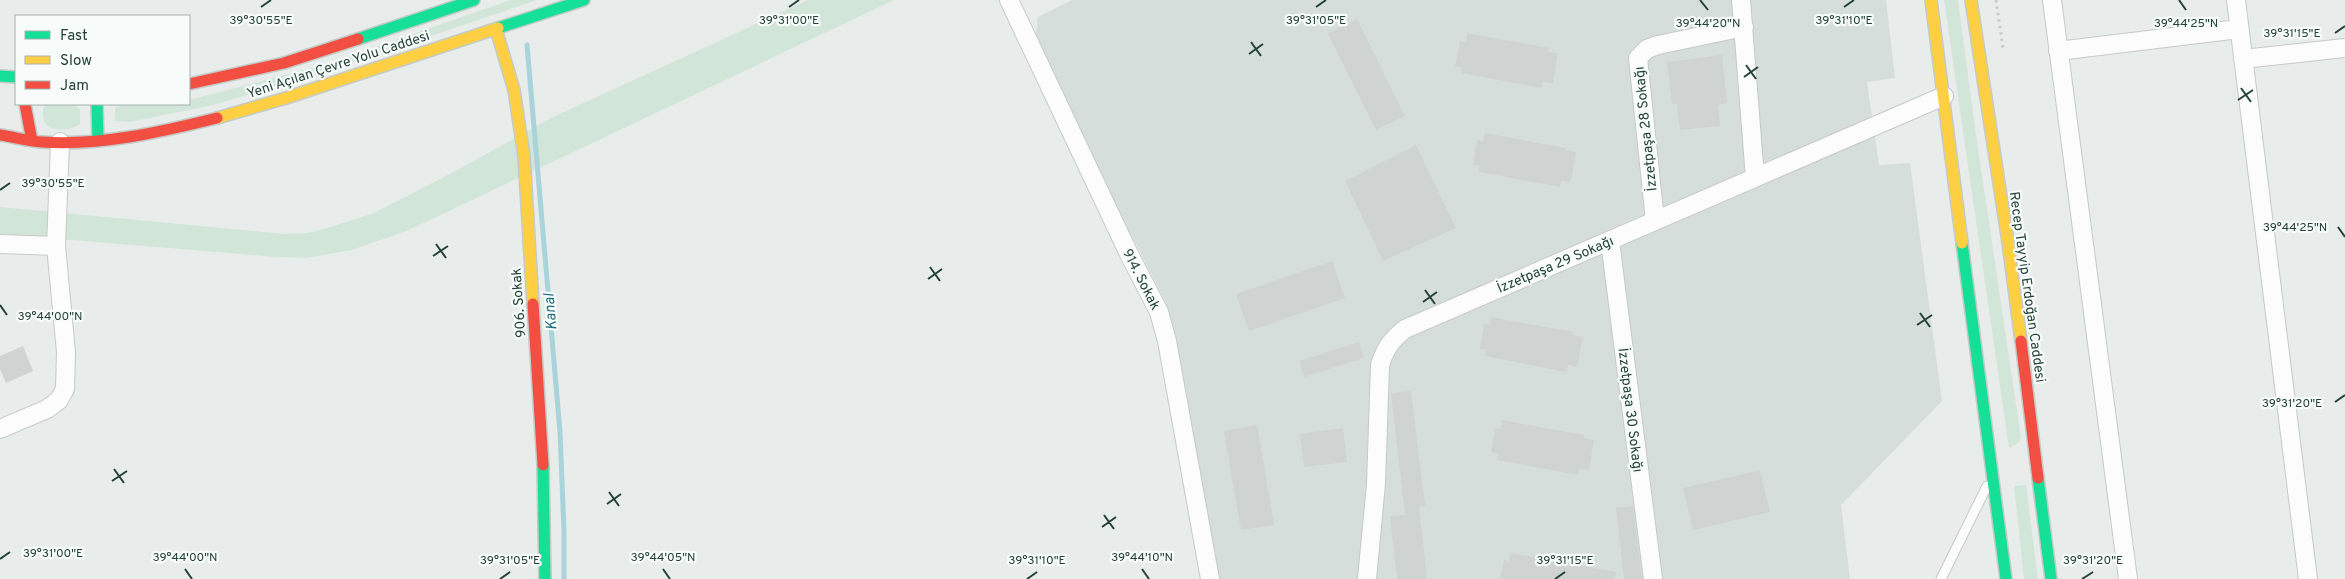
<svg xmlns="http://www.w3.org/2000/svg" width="2345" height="579" font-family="Overpass,sans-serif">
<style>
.built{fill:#d6dedb}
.green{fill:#d1e6d8}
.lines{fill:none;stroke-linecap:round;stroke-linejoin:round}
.stream{stroke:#a9d4db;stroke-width:5}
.building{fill:#cfd4d2}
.lane-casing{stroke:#c5cac8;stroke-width:11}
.street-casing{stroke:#c5cac8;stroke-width:20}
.fast-casing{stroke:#c3cbc8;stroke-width:14}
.slow-casing{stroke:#c3cbc8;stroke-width:14}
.jam-casing{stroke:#c3cbc8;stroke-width:14}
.path{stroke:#c3ccca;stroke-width:3;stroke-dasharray:2.5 4;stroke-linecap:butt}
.lane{stroke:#fcfcfc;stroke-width:9}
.street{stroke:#fcfcfc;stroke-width:18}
.fast{stroke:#16e098;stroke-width:11}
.slow{stroke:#ffcf43;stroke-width:11}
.jam{stroke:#f24e42;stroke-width:11}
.ticks{fill:none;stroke:#24423a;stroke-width:2}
.labels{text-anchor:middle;stroke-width:4.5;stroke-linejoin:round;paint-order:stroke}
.street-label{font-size:14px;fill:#24423a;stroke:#f7fbf9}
.water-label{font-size:15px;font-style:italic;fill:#1c6f80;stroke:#f7fbf9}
.ticks-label{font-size:12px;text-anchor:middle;fill:#24423a;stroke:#f7fbf9;stroke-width:4.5;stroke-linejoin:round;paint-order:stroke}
</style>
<rect width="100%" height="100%" fill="#e8edeb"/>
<path class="built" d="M1072,0H1886L1895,78L1867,82L1879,165L1910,163L1942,401L1841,505L1850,579H1218L1166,303L1040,55L1036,34L1038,17Z"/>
<path class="green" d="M511,0H537L313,76L209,106L130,122L115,121V108L121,105L189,104V100L327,64Z
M808,0H894L409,230L352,250L306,258L276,257L0,234V207L285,234L308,233L331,227L374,213L463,167L551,118Z
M1944,0H1958L1976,135L2021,438L2018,443L2009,448Z
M48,104H72L80,109V124C72,130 54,133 46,124C42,120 43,113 43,108Z
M2026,485L2038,579H2024L2014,486Z"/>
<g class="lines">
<path class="stream" d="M527,45L560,432L564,531V579"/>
</g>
<path class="building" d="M1357,19L1405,116L1376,130L1328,34Z
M1467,33L1549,48L1548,52L1558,53L1553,83L1543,82L1542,88L1461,73L1462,67L1455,66L1460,41L1466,42Z
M1722,55L1727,103L1718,105L1720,126L1680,130L1677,104H1672L1667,62Z
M1485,133L1566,148V151L1576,152L1571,182L1561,181L1560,187L1479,172L1480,166L1473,165L1477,140L1483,141Z
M1416,145L1456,228L1383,261L1345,181Z
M1332,261L1345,298L1249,331L1236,294Z
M1491,317L1573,332L1572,335L1583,337L1577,367L1568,365L1566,372L1485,356L1486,350L1480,349L1484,324L1490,325Z
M1359,342L1364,358L1304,377L1299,361Z
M23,346L33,371L6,383L0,369V356Z
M1411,391L1425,506L1419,507L1427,579H1397L1390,516L1405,515L1391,393Z
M1502,420L1584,435V438L1594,440L1589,470L1579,468L1578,475L1497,460L1498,454L1491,452L1495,428L1501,429Z
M1257,425L1274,525L1241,530L1224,431Z
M1343,428L1347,462L1304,467L1300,434Z
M1760,470L1770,512L1693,530L1683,488Z
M1633,506L1642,579H1624L1616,508Z
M1511,553L1616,572L1615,579H1500L1504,560L1509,561Z"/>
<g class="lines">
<defs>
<path id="lane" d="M1941,579L1987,486"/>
<path id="street" d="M1009,0L1128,252L1159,312L1167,341L1210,579
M1741,0L1755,178
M2052,0L2128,579
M2236,0L2308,579
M2058,51L2239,29
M2243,59L2345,48
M1655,221L1638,58L1647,49L1658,45L1744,27
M1610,241L1653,579
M0,244L56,246
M0,429L47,409L59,400L65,389L66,352L56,246L60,142
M1367,579L1376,484L1380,365C1385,349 1391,340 1405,329L1944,96"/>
<path id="fast" d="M498,28L584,0
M358,39L474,0
M0,76L16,77
M97,104L98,141
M1962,243L2006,579
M543,465L545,579
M2038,478L2051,579"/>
<path id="slow" d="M1931,0L1962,243
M1971,0L2008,242L2021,341
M496,29L514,90L524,156L533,304
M217,118L286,98L498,28"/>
<path id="jam" d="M189,84L284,63L358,39
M25,104L32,141
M0,135C14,137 28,141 42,142C100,146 161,132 217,118
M533,304L543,465
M2021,341L2038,478"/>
</defs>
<use href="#lane" class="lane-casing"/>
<use href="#street" class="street-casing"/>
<use href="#fast" class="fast-casing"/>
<use href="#slow" class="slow-casing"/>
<use href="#jam" class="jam-casing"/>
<path class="path" d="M1996,0L2003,48"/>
<use href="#lane" class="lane"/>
<use href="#street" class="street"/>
<use href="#fast" class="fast"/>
<use href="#slow" class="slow"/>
<use href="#jam" class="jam"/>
</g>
<path class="ticks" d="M1700,0L1708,10M2179,0L2186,10M261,7L271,0M789,7L799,0M1316,7L1326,0M1844,7L1854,0M2335,33L2345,26M1251,42L1261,56M1249,54L1263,44M1746,65L1756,79M1744,77L1758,67M2241,88L2251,102M2238,100L2253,90M0,190L10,183M2338,227L2345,237M436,244L446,258M433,256L448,246M930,267L940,281M928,279L942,269M1425,290L1435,304M1423,302L1437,292M0,305L7,315M1920,313L1930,327M1917,325L1932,315M2335,402L2345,395M114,469L124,483M112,481L127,471M609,492L619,506M607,504L621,494M1104,515L1114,529M1102,527L1116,517M0,559L10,552M185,569L192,579M663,569L670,579M1142,569L1149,579M500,579L510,572M1027,579L1037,572M1555,579L1565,572M2082,579L2093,572"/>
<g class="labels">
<g class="street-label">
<text transform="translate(338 64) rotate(-18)" y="5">Yeni Açılan Çevre Yolu Caddesi</text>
<text transform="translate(1645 129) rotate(-96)" y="5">İzzetpaşa 28 Sokağı</text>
<text transform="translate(1555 264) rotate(-23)" y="5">İzzetpaşa 29 Sokağı</text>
<text transform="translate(1142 279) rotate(63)" y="5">914. Sokak</text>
<text transform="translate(2028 287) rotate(82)" y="5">Recep Tayyip Erdoğan Caddesi</text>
<text transform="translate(518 303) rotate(-94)" y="5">906. Sokak</text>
<text transform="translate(1631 410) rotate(83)" y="5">İzzetpaşa 30 Sokağı</text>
</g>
<g class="water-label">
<text transform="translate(550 312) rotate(-95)" y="5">Kanal</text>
</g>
</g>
<g class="ticks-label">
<text x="261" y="24">39°30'55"E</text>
<text x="789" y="24">39°31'00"E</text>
<text x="1316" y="24">39°31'05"E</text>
<text x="1844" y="24">39°31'10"E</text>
<text x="1708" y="27">39°44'20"N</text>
<text x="2186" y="27">39°44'25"N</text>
<text x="2292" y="37">39°31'15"E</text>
<text x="53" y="187">39°30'55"E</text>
<text x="2295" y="231">39°44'25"N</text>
<text x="50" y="320">39°44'00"N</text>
<text x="2292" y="407">39°31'20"E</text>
<text x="53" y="557">39°31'00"E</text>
<text x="185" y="561">39°44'00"N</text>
<text x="663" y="561">39°44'05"N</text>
<text x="1142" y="561">39°44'10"N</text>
<text x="510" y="564">39°31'05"E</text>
<text x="1037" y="564">39°31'10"E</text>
<text x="1565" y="564">39°31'15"E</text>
<text x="2093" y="564">39°31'20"E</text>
</g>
<rect x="15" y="15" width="175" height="90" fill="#f7fbf9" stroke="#a3b1ad"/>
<rect x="25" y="31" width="25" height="8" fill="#16e098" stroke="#a3b1ad"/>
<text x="60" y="40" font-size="15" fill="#24423a">Fast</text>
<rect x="25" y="56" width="25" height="8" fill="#ffcf43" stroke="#a3b1ad"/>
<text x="60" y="65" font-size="15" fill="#24423a">Slow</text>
<rect x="25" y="81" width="25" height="8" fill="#f24e42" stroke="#a3b1ad"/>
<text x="60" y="90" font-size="15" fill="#24423a">Jam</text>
</svg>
